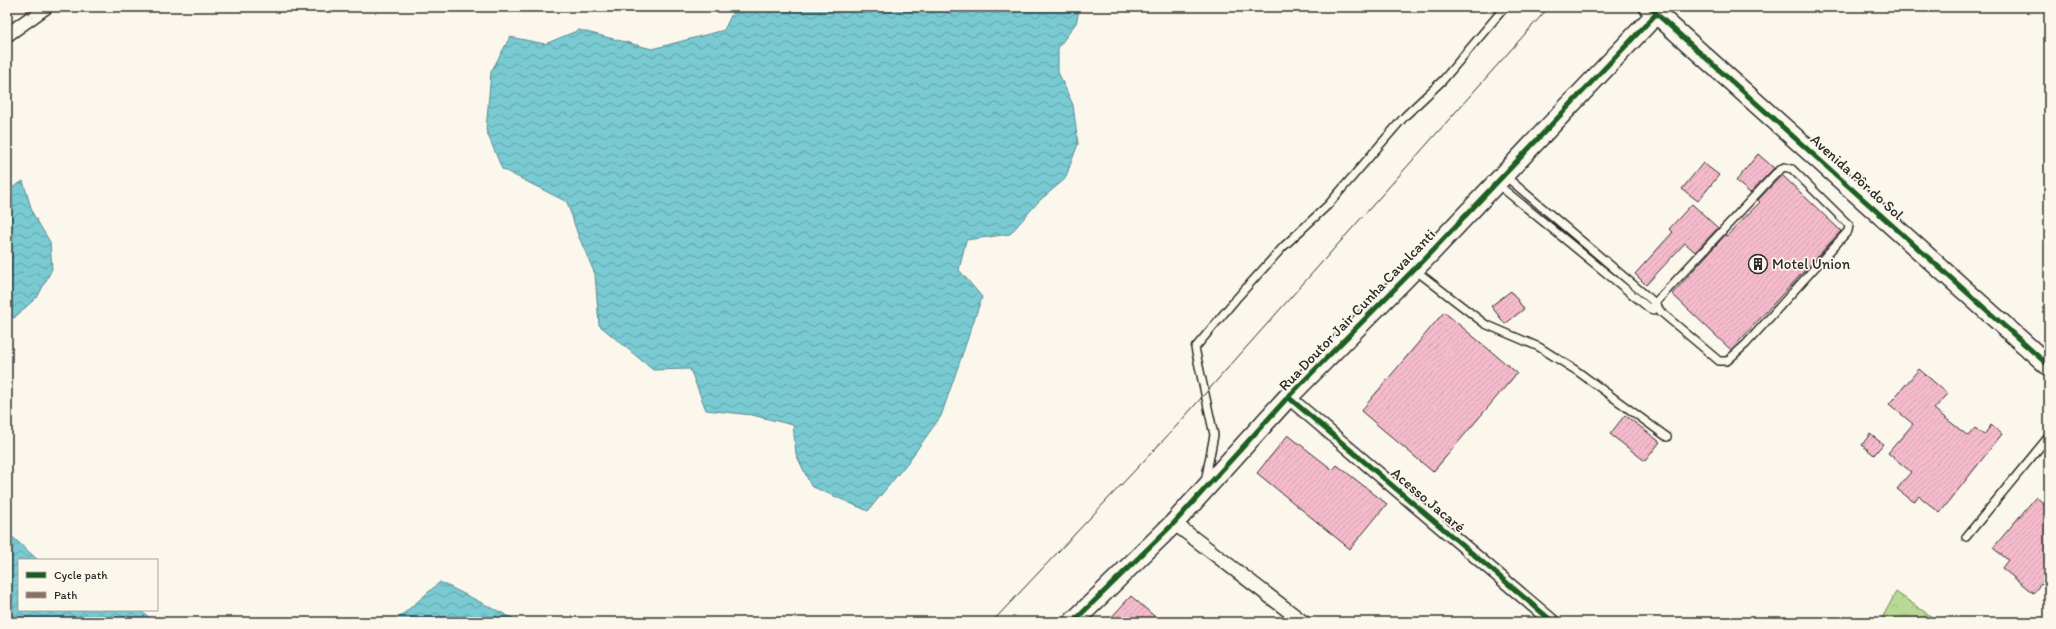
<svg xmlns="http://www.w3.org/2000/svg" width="2056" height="629" font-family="Itim,sans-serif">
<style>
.forest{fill:url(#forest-crowns);stroke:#728260}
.water{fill:url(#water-waves);stroke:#5a8a8f}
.building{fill:url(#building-hatch);stroke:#2b2b2b}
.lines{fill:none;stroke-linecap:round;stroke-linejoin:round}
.lane-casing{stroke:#2b2b2b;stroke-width:10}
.street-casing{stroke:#2b2b2b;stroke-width:16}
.secondary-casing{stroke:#2b2b2b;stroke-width:22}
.lane{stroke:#fbf7ec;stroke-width:7}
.street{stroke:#fbf7ec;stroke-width:13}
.secondary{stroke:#fbf7ec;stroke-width:19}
.tram{stroke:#2b2b2b;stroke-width:1}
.quiet{stroke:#8d6e63;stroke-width:4;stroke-dasharray:8 4;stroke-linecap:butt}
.cycleway-casing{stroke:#fbf7ec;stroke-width:8}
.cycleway{stroke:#1b5e20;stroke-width:5}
.labels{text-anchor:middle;stroke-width:3.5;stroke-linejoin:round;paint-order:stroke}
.street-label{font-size:15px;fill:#2b2b2b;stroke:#fbf7ec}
.poi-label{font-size:15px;fill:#2b2b2b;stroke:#fbf7ec;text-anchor:start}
</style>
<defs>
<pattern id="forest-crowns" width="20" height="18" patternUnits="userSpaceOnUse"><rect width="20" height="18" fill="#b9da94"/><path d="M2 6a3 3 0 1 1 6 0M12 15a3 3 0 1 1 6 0" fill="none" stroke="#9fbb80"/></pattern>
<pattern id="water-waves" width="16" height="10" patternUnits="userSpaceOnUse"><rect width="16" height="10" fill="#79cad2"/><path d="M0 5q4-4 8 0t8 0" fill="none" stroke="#63a4ab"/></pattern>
<pattern id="building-hatch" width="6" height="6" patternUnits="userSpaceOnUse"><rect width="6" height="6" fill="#f5bbcc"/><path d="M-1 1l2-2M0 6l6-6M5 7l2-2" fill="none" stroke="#d2a1af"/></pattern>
</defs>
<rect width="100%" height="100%" fill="#fbf7ec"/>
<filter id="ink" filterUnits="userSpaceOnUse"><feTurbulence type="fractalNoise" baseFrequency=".025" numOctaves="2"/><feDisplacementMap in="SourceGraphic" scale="8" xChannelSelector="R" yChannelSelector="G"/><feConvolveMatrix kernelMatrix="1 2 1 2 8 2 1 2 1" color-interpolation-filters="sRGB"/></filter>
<g filter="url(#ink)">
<path class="forest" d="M1896,592L1939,622H1880Z"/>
<path class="water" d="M735,7H1080L1076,23L1058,48V72L1073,105L1078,144L1065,179L1039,201L1010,234L966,240L959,270L982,297L941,416L908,462L868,511L811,486L796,454L793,425L752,415L706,410L690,369L653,370L599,325L595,274L578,235L567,202L502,169L486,130L491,72L510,37L545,44L579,30L652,49L724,30Z
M23,181L33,214L50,242L52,269L38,296L14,318L7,316V191Z
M7,532L38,560H19V610H139L156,622H7Z
M440,582L520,622H394Z"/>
<path class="building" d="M1758,154L1774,168L1750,193L1736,181Z
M1703,163L1719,175L1698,201L1682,189Z
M1782,175L1841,231L1731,350L1672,294L1725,235L1727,236L1760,202L1758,200Z
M1692,204L1718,228L1695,252L1685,243L1646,285L1635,274L1673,232L1669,229Z
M1511,291L1524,309L1505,324L1491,306Z
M1444,312L1517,373L1433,472L1361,411Z
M1919,369L1948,394L1934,409L1968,436L1975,428L1984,435L1991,425L2002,434L1940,513L1919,496L1914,502L1897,489L1911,472L1888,453L1913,424L1889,404Z
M1625,415L1660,442L1645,461L1610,434Z
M1870,434L1883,444L1874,455L1862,445Z
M1288,435L1333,470L1337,465L1387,504L1350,549L1257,473Z
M2036,497L2049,508V591L2041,584L2033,593L2002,568L2008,560L1993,548Z
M1131,596L1161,622H1107Z"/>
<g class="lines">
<defs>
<path id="lane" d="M1504,175L1655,303L1661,312L1719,361H1727L1746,344L1848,231L1849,225L1792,169L1784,167L1776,173L1655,303L1650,309
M1496,183L1650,309L1654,310
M1415,270L1485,324L1539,347L1577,371L1667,437
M1205,482L1214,435L1195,348L1236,299L1283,247L1328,205L1405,116L1443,80L1505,7
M1966,537L2049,436"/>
<path id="street" d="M7,35L46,7
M1288,397L1553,622
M1174,523L1303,622"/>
<path id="secondary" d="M1649,7L2049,366
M1073,622L1174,523L1288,397L1432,251L1656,14"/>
</defs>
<use href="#lane" class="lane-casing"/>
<use href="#street" class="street-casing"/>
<use href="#secondary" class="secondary-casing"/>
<use href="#lane" class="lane"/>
<use href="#street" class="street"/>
<use href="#secondary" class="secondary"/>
<path class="tram" d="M992,622L1171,432L1549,7"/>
<path class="quiet" d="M26,7L33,17"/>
<defs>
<path id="cycleway" d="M1649,7L2049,366
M1288,397L1553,622
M1073,622L1174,523L1288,397L1432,251L1656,14"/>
</defs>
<use href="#cycleway" class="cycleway-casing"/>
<use href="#cycleway" class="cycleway"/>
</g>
</g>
<defs>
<symbol id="building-ring" viewBox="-11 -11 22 22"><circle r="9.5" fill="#fbf7ec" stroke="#2b2b2b" stroke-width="1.5"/><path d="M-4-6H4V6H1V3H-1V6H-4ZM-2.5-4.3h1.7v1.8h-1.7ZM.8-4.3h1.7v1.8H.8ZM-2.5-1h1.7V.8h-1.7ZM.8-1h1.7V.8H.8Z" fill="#2b2b2b"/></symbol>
</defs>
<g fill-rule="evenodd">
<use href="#building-ring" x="1747" y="253" width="22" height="22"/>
</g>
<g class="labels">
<g class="street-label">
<text transform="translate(1857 177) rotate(42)" y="5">Avenida Pôr do Sol</text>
<text transform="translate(1357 310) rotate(-46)" y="5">Rua Doutor Jair Cunha Cavalcanti</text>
<text transform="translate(1428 500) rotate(40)" y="5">Acesso Jacaré</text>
</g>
<g class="poi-label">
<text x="1772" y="269">Motel Union</text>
</g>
</g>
<rect width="2056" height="629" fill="none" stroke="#fbf7ec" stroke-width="24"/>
<rect x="12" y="12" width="2032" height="605" fill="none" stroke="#2b2b2b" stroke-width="1.5" filter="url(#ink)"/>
<rect x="18" y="559" width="140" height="52" fill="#fbf7ec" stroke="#a8a59f"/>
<rect x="26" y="572" width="20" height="6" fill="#1b5e20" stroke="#a8a59f"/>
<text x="54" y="579" font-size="12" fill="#2b2b2b">Cycle path</text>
<rect x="26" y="592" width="20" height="6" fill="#8d6e63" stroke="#a8a59f"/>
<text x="54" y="599" font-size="12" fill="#2b2b2b">Path</text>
</svg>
